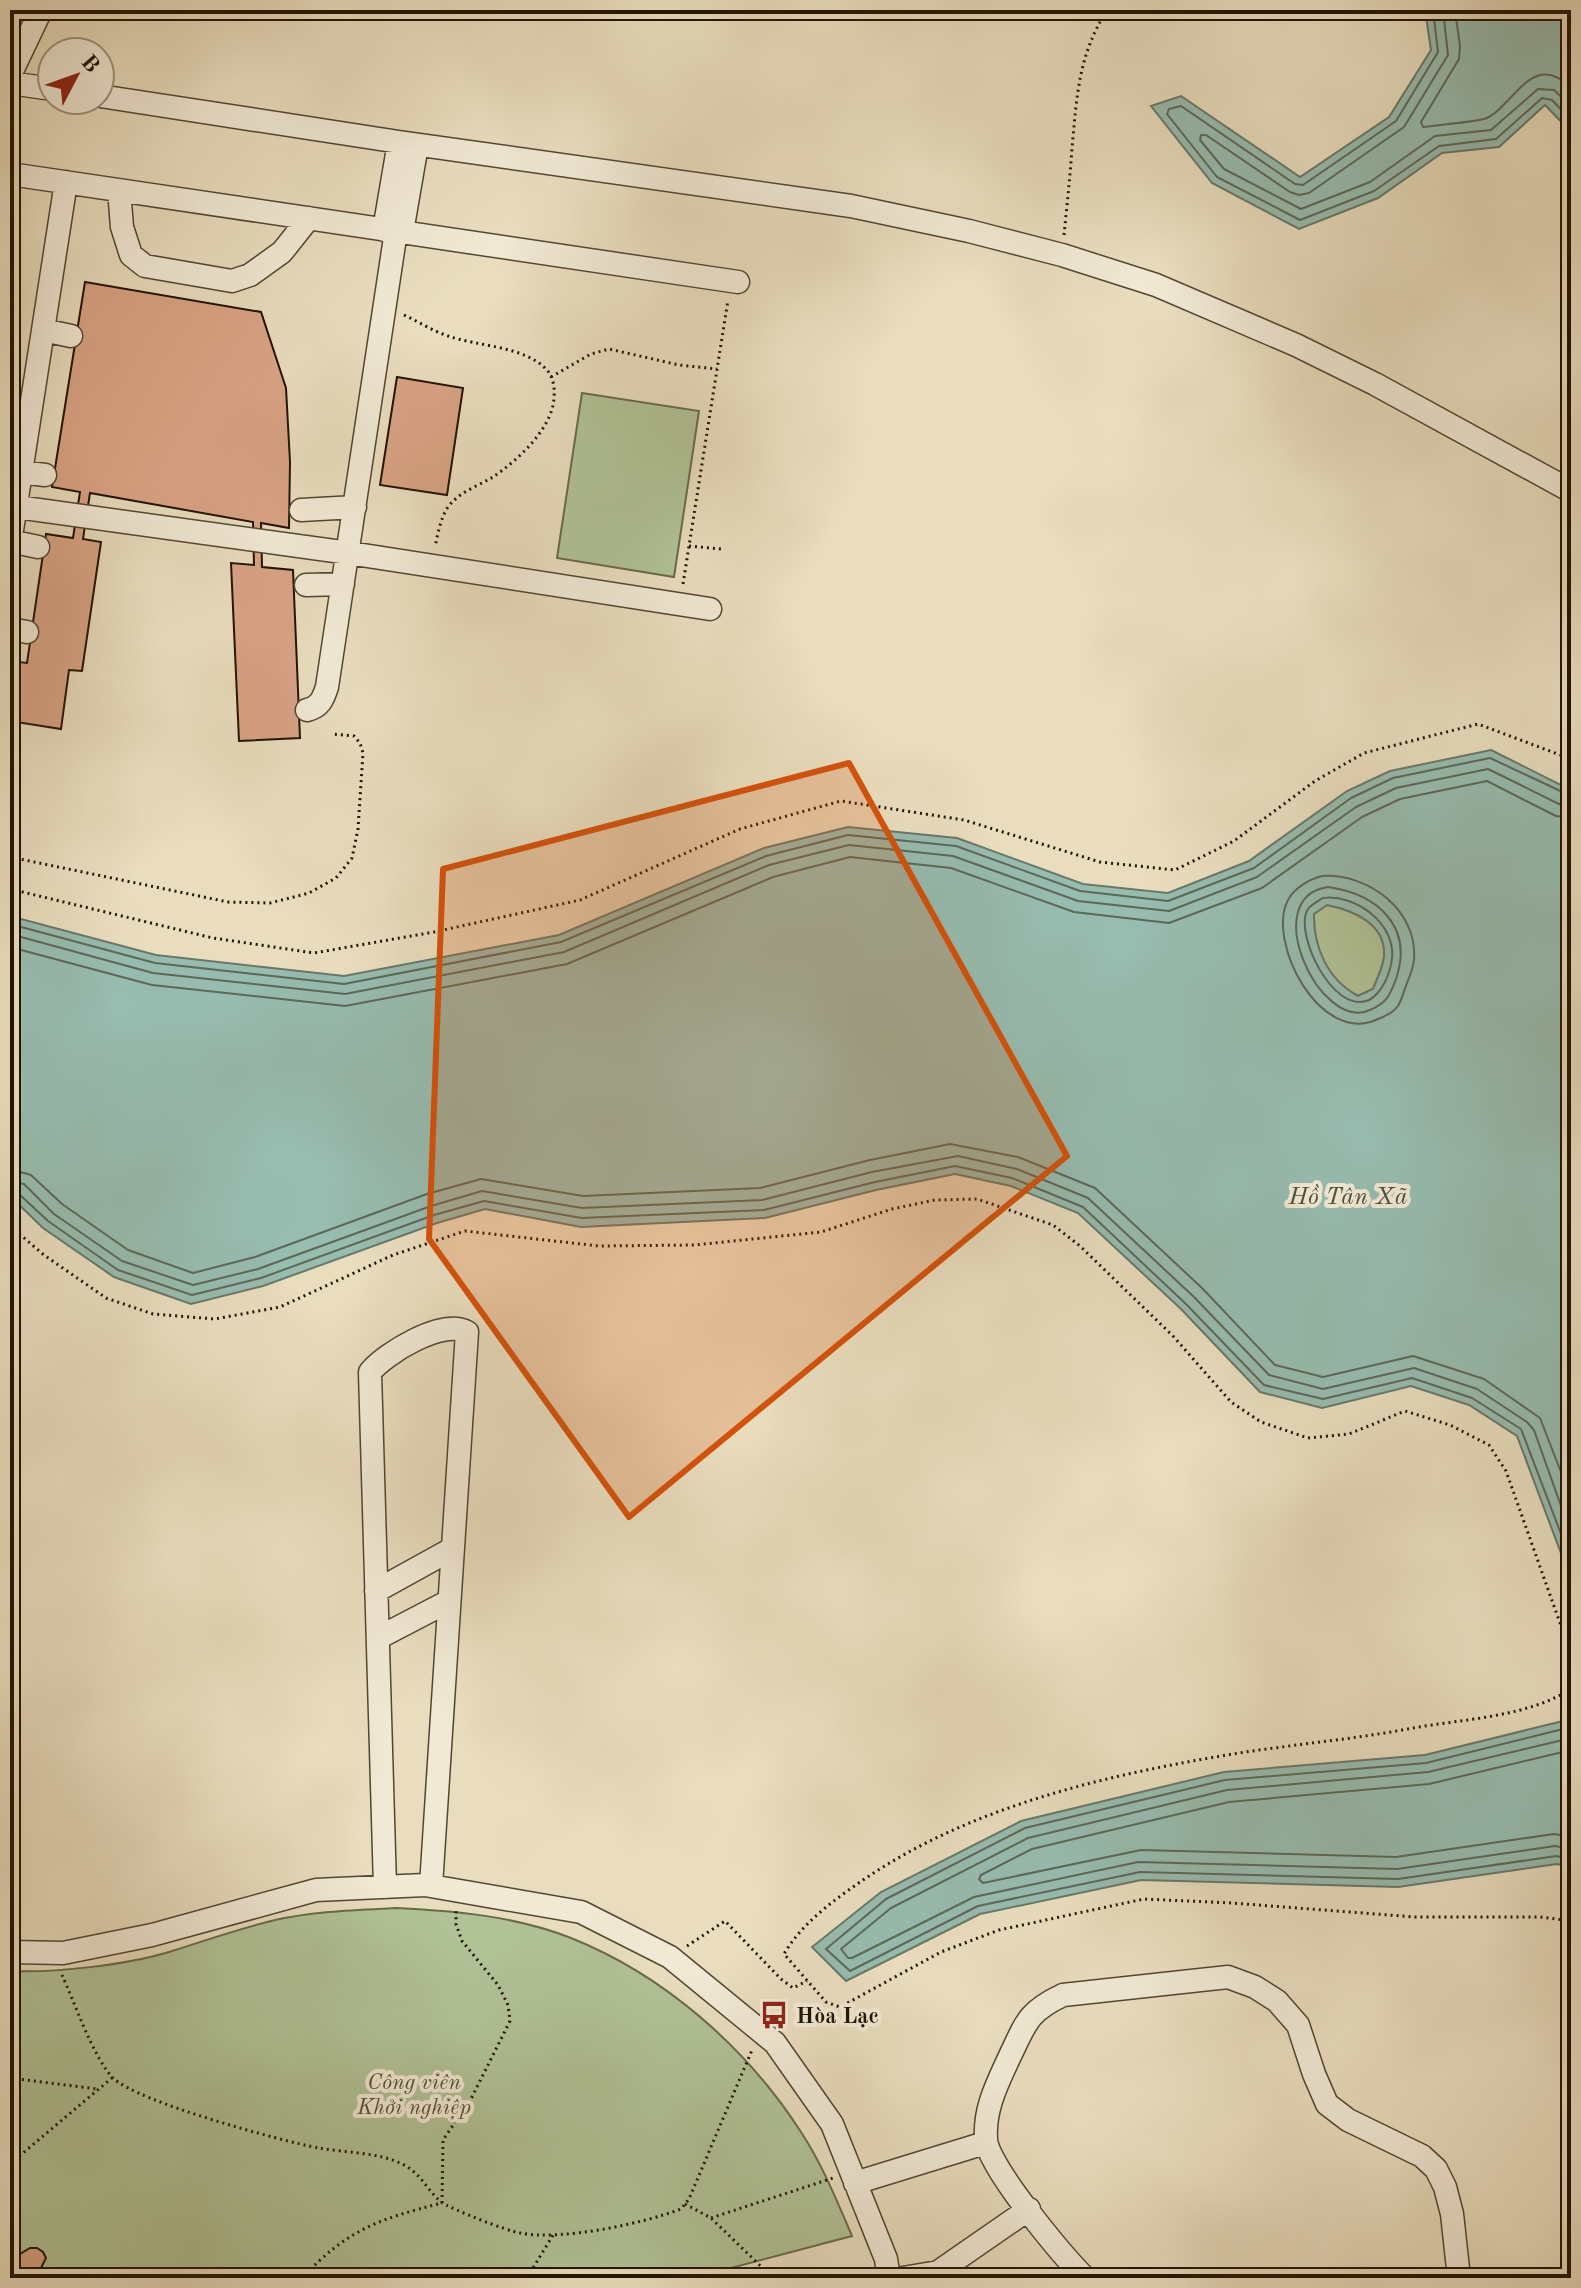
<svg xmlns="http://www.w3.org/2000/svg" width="1581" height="2288" font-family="'Old Standard TT',serif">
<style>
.green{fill:#b0c296;stroke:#686a4c;stroke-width:2}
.water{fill:#97bcb0;stroke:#68786a;stroke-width:2;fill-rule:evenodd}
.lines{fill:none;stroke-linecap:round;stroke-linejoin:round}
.shore{stroke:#5c6858;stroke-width:2}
.building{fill:#d9a385;stroke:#211301;stroke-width:2}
.minor-casing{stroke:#534630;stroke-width:25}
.path{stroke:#211301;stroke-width:3;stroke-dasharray:2 4;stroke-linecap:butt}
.minor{stroke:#f1e9d5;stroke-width:22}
.marked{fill:#d4520b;fill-opacity:0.2;stroke:#d4520b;stroke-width:6;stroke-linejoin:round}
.labels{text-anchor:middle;stroke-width:8;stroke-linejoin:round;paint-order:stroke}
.poi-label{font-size:22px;font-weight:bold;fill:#211301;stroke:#f1e9d5;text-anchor:start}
.park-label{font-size:22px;font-style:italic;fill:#535035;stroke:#f1e9d5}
.water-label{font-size:24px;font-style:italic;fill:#4a4e3e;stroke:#f1e9d5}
</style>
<rect width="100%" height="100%" fill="#e9ddbe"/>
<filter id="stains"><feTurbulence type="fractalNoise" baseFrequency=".0025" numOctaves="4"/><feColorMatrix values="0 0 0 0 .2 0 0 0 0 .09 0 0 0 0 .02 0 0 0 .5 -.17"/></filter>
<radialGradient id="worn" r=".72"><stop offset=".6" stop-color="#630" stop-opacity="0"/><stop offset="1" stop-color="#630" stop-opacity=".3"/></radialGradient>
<path class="green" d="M582,393L699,411L674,577L557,558Z
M1327,905C1353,910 1387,924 1384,957C1383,967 1377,979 1373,989L1358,996C1327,979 1313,948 1314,914Z
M397,1908C456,1911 515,1916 571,1938C664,1975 747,2048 801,2132C822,2164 837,2201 852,2236L693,2278H10V1971C54,1973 126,1965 169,1952C204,1941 238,1929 275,1920C315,1911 356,1910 397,1908Z"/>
<path class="water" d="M1425,10H1571V132L1545,105L1499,147L1442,153L1378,198L1299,229L1212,183L1151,106L1181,96L1300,177L1389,117L1431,50Z
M1491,750L1571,790V1580L1517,1436L1469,1405L1411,1386L1322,1408L1260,1392L1181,1309L1078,1213L1011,1186L955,1174L876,1190L765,1218L581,1227L485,1209L437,1223L263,1286L191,1304L114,1277L43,1228L10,1196V916L156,955L344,976L559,935L764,848L848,827L957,838L1083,884L1168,893L1249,861L1347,791L1390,771ZM1327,905C1353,910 1387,924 1384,957C1383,967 1377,979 1373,989L1358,996C1328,980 1313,947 1314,914Z
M1571,1719V1867L1557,1864L1398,1887L1141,1880L980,1914L846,1981L812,1947L881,1892L1021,1821L1224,1772L1425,1755Z"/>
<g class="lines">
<path class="shore" d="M1433,10L1438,52L1396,121L1303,185L1295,184L1181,106L1169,109L1167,114L1217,177L1300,220L1374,191L1439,146L1496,139L1542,98L1552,100L1571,120
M1443,10L1448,55L1404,127L1309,193L1299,195L1290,192L1206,135H1201L1200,140L1224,169L1301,209L1370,182L1435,136L1491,130L1538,89L1554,90L1571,106
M1455,10L1460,46L1459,59L1421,122L1423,127C1437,125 1472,122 1484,119C1513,109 1531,48 1571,88
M1322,876C1368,873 1418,910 1414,960C1413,968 1410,976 1407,983C1404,991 1402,999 1398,1006C1393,1013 1386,1016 1378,1019C1320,1047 1266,941 1288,900C1294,888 1310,879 1322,876Z
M1328,887C1377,894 1414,926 1396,979C1390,995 1387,1003 1370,1010C1320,1033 1257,897 1328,887Z
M1323,898C1355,894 1396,923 1392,959C1390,974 1382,993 1369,1000C1333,1016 1293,932 1308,909C1311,905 1318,901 1323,898Z
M10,924L155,963L344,984L561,942L766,856L848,835L956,846L1080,891L1168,901L1254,868L1351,798L1393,778L1490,758L1571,796
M10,934L153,973L345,994L564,952L769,865L849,845L953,856L1078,901L1169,911L1257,877L1356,807L1396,788L1488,769L1561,805L1571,806
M10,947L152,985L345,1006L567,964L773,877L850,857L951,868L1074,912L1169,923L1262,888L1362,817L1400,799L1487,781L1556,816L1571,818
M10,1169L31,1175L62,1204L128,1250L193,1273L255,1257L427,1194L481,1179L583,1196L760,1188L870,1160L950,1144L1018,1157L1095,1188L1202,1288L1275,1365L1323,1377L1413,1356L1484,1379L1540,1418L1571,1498
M10,1181L24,1184L54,1214L122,1261L193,1285L258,1269L431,1206L482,1191L582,1208L762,1200L872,1172L958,1156L1017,1169L1088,1198L1194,1297L1269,1375L1323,1389L1414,1368L1477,1389L1527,1422L1534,1430L1571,1534
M10,1191L18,1193L48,1221L118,1270L192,1295L261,1278L434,1215L484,1201L582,1218L764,1210L875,1182L955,1166L1012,1178L1083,1207L1186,1304L1264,1385L1323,1399L1412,1378L1472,1398L1521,1429L1571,1560
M1571,1727L1426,1763L1225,1780L1025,1828L886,1899L826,1949L850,1971L978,1906L1140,1872L1398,1879L1556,1856L1571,1859
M1571,1738L1428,1772L1227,1790L1028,1838L891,1908L841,1949L848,1958H852L974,1897L1138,1862L1397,1869L1555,1846L1571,1849
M1571,1750L1429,1784L1229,1802L1032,1849L981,1875L979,1879L983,1883L1141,1850L1396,1857L1554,1834L1571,1837"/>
</g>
<path class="building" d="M85,282L261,312L286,388L290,462L289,528L261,523L262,567L293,570L300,738L239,741L231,563L254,565L253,522L90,493L83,539L101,542L82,671L69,670L61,729L10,721V661L27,663L46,534L73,538L80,492L52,487Z
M397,377L463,388L447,495L380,485Z
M30,2248H37L43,2252L46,2258L36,2278H10V2260Z"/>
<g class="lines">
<defs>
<path id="minor" d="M10,75L41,10
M10,83L52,89
M100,96L399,142L851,206L969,231L1062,255L1156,285L1296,345L1375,384L1571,491
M10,174L738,282
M119,190L122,227L131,255L145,266L232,281L250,275L282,252L309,218
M384,230L399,142
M402,232L417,145
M43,330L71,336
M21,472L45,475
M10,506L349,553L710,609
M301,510L355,507
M10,541L38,547
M10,543L66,182
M306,585L343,584
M10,629L27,632
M307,710C320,707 323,699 327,687L396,231
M376,1591L452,1549
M378,1638L449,1601
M385,1887L370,1372C386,1353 443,1318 467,1332L431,1886
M10,1952L63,1953L152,1935L316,1890L425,1885L581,1912L670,1957L775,2043L832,2124L886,2259L889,2278
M855,2183L985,2143
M903,2278L938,2272L1029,2209
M1085,2278C1064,2257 987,2166 986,2139C984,2109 997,2084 1009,2058C1026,2023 1027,2012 1063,1995L1228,1977L1255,1987L1277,2001L1298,2025L1314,2074L1327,2104L1348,2120L1422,2156L1436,2169L1445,2187L1452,2214L1459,2278"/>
</defs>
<use href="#minor" class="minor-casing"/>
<path class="path" d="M1064,235C1067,206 1070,177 1072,148C1077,96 1078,56 1107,10
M404,315C419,322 433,331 448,336C476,346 524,346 546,369C553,376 555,387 554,397C553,428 518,460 493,477C478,486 459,492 448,507C440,519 438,534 435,547
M551,377L591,354L609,349L679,365L717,369
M689,546L721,549
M683,584L728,300
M10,857L228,902L270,903L309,893L336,878L352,858L358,829L363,753L360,743L354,736L332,734
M10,889L213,938L314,953L434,932L580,900L740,829L841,801L964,820L1100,862L1175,870L1234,841L1315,781L1364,753L1478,724L1571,759
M10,1226L44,1255L106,1298L153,1314L215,1319L280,1307L393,1255L465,1231L599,1246L694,1245L821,1232L892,1209L935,1200L977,1199L1053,1225L1080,1246L1174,1337L1231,1402L1261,1422L1308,1438L1349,1434L1405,1411L1450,1425L1489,1445L1506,1471L1571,1654
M1571,1689C1527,1717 1464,1719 1413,1728C1356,1739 1297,1744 1239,1753C1110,1774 973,1805 863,1880C834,1900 802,1923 784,1954L826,2002L840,2007L941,1952L999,1930L1144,1899L1232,1903L1415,1917H1540L1571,1921
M687,1946L725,1921L781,1979L793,1988L807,1981
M62,1975C74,2001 94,2059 113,2078C138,2102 281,2141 319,2148C346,2153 378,2152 402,2164C420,2172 427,2190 441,2202C451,2209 507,2231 520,2233C561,2241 641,2224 681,2209L689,2199L752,2050
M10,2078L98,2089
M10,2164L113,2077
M442,2203L443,2140L471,2099L510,2021L508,2005L498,1985L462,1941L456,1924V1909
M685,2204L711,2218L773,2278
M711,2218L833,2178
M302,2278C348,2229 379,2219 442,2203
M527,2278L553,2235
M1565,2278L1571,2269"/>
<use href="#minor" class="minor"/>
</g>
<path class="marked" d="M849,763L1067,1156L629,1517L429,1239L443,869Z"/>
<defs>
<symbol id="bus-bare" viewBox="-9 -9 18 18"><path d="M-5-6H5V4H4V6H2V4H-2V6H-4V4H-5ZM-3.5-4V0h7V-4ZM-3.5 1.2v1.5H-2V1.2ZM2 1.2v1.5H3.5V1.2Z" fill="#8f2418" stroke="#f1e9d5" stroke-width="2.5" paint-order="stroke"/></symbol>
</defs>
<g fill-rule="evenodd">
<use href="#bus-bare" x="754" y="1995" width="40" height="40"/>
</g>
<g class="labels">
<g class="poi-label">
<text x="796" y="2023">Hòa Lạc</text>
</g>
<g class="park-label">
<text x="414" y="2089">Công viên<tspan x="414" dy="25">Khởi nghiệp</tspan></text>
</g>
<g class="water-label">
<text x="1348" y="1204">Hồ Tân Xã</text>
</g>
</g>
<rect width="1581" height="2288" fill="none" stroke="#e9ddbe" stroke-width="40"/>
<rect x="12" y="12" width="1557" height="2264" fill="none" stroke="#211301" stroke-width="4"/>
<rect x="20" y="20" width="1541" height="2248" fill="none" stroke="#211301" stroke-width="2"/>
<g transform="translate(76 76) rotate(49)"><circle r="38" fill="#f1e9d5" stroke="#9e9380" stroke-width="2"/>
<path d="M0-6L14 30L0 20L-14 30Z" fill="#8f2418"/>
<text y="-12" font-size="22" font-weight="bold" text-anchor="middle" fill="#211301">B</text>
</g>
<rect width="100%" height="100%" filter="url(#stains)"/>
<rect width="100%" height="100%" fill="url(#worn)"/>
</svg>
